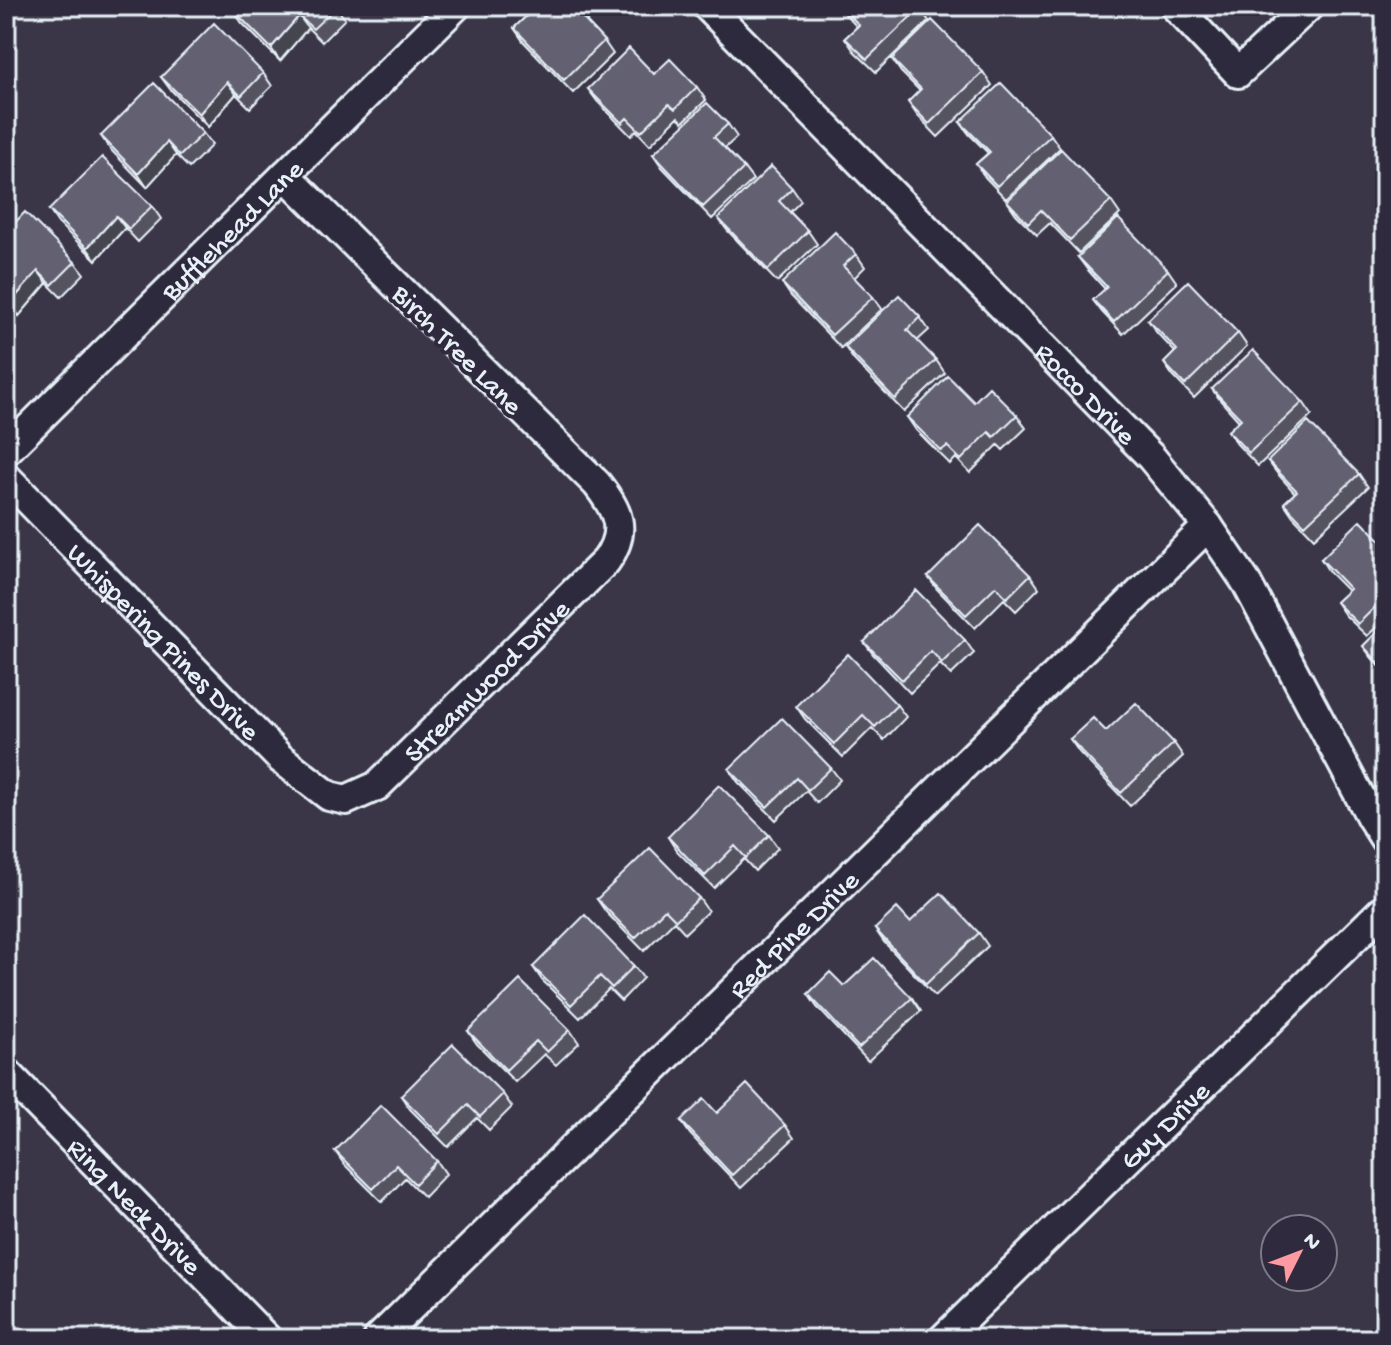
<svg xmlns="http://www.w3.org/2000/svg" width="1391" height="1345" font-family="'Gochi Hand',sans-serif">
<style>
.lines{fill:none;stroke-linecap:round;stroke-linejoin:round}
.minor-casing{stroke:#e8f1f8;stroke-width:34}
.minor{stroke:#2f2a3d;stroke-width:28}
.wall{fill:#555361;stroke:#e8f1f8;stroke-width:2}
.shaded-wall{fill:#45444f;stroke:#e8f1f8;stroke-width:2}
.building{fill:#636171;stroke:#e8f1f8;stroke-width:2}
.labels{text-anchor:middle;stroke-width:8;stroke-linejoin:round;paint-order:stroke}
.street-label{font-size:28px;fill:#e8f1f8;stroke:#2f2a3d}
</style>
<rect width="100%" height="100%" fill="#3a3648"/>
<filter id="ink" filterUnits="userSpaceOnUse"><feTurbulence type="fractalNoise" baseFrequency=".0125" numOctaves="2"/><feDisplacementMap in="SourceGraphic" scale="16" xChannelSelector="R" yChannelSelector="G"/><feConvolveMatrix kernelMatrix="1 2 1 2 8 2 1 2 1" color-interpolation-filters="sRGB"/></filter>
<g filter="url(#ink)">
<g class="lines">
<defs>
<g id="minor">
<path id="s1" d="M707,6L1151,457L1208,526L1246,582L1371,817L1385,839"/>
<path d="M1175,6L1238,73L1309,6"/>
<path id="s2" d="M6,451L456,6"/>
<path id="s3" d="M6,477L280,758L329,796L346,800L377,786L606,561C628,530 618,511 597,484L285,175"/>
<path id="s4" d="M6,1072L267,1339"/>
<path id="s5" d="M378,1339L1208,526"/>
<path id="s6" d="M943,1339L1385,908"/>
</g>
</defs>
<use href="#minor" class="minor-casing"/>
<use href="#minor" class="minor"/>
</g>
<path class="wall" d="M335,6L345,19L322,42L308,28L280,61L242,23L233,10Z
M537,6H603L586,22L604,41L613,54L573,93L523,41L514,28Z
M838,6H918L929,21L876,72L854,51L845,38L857,27Z
M892,59L983,72L992,85L938,137L917,115L908,102L920,91L901,72Z
M263,73L272,86L250,108L236,94L208,127L170,89L161,77Z
M654,74L697,87L706,100L683,122L678,117L650,145L636,130L631,136L597,101L588,89Z
M960,122L1051,135L1060,148L1006,199L985,177L976,164L988,153L969,134Z
M728,124L737,137L725,148L744,168L753,180L712,219L662,167L653,154Z
M203,133L212,145L189,168L176,155L147,187L110,149L101,136Z
M792,188L801,201L790,212L808,231L817,244L777,282L727,230L718,218Z
M1007,201H1111L1120,214L1079,253L1050,223L1037,235L1016,214Z
M152,206L161,219L138,242L125,228L96,260L58,223L49,210Z
M6,232L75,262L84,274L61,297L47,283L19,316L6,303Z
M856,254L865,267L854,278L873,297L882,309L841,348L791,296L782,283Z
M1078,257L1168,270L1177,283L1123,334L1102,312L1093,300L1105,289L1087,269Z
M920,317L929,330L917,341L936,360L945,373L904,412L854,360L845,347Z
M6,320L15,333L6,342Z
M1148,320L1238,333L1247,346L1194,398L1173,376L1164,363L1175,352L1157,333Z
M1212,389L1303,402L1312,415L1258,466L1237,444L1228,431L1239,421L1221,401Z
M974,402L1017,415L1026,428L1003,450L998,445L970,473L956,458L950,464L916,430L907,417Z
M1268,461L1359,474L1368,487L1314,538L1293,516L1284,503L1295,493L1277,473Z
M1385,545V619L1367,636L1345,615L1336,602L1348,591L1329,572L1321,559Z
M1030,575L1039,588L1016,611L1004,599L975,628L937,589L928,577Z
M1385,624V672L1372,658L1363,646Z
M965,640L974,653L951,675L940,664L910,693L873,654L864,642Z
M897,705L906,717L884,740L872,728L843,757L805,719L796,706Z
M1106,731L1174,743L1183,756L1130,806L1079,752L1070,739Z
M831,768L840,780L817,803L806,791L776,820L738,782L729,769Z
M769,835L778,848L755,871L744,859L714,888L676,850L668,837Z
M699,898L708,911L685,933L674,921L644,951L606,912L597,899Z
M875,929L979,933L988,946L935,996L884,942Z
M634,966L643,978L621,1001L609,989L580,1018L542,980L533,967Z
M844,986L912,998L921,1011L868,1061L817,1007L808,994Z
M570,1030L579,1043L556,1065L544,1054L515,1082L477,1044L468,1031Z
M503,1094L512,1107L489,1130L477,1118L448,1147L410,1109L401,1096Z
M717,1113L785,1125L794,1138L741,1188L690,1134L681,1121Z
M335,1151L437,1161L446,1174L424,1197L405,1178L382,1202L344,1164Z"/>
<path class="shaded-wall" d="M299,16L308,28L280,61L271,48Z
M227,82L236,94L208,127L199,114Z
M167,142L176,155L147,187L138,174Z
M116,216L125,228L96,260L87,248Z
M38,271L47,283L19,316L10,303Z"/>
<path class="building" d="M238,6H335L336,7L313,29L299,16L271,48L233,10Z
M537,6H581L576,11L604,41L564,80L514,28Z
M841,6H918L920,8L867,59L845,38L859,25Z
M932,20L983,72L929,124L908,102L921,89L892,59Z
M214,23L263,73L241,96L227,82L199,114L161,77Z
M629,48L654,74L670,59L697,87L675,109L669,104L641,132L627,118L622,123L588,89Z
M154,83L203,133L180,156L167,142L138,174L101,136Z
M1001,83L1051,135L997,186L976,164L990,152L960,122Z
M707,103L728,124L714,137L744,168L703,207L653,154Z
M1061,149L1111,201L1070,240L1041,210L1028,223L1007,201Z
M102,157L152,206L129,229L116,216L87,248L49,210Z
M771,166L792,188L779,201L808,231L768,270L718,218Z
M25,212L75,262L52,285L38,271L10,303L6,299V232Z
M1118,218L1168,270L1114,322L1093,300L1107,287L1078,257Z
M835,232L856,254L843,266L873,297L832,335L782,283Z
M1188,281L1238,333L1185,385L1164,363L1177,350L1148,320Z
M899,295L920,317L907,330L936,360L895,399L845,347Z
M1253,350L1303,402L1249,453L1228,431L1241,419L1212,389Z
M948,376L974,402L989,387L1017,415L994,437L989,432L961,460L947,446L941,451L907,417Z
M1308,422L1359,474L1305,525L1284,503L1297,491L1268,461Z
M1361,520L1385,545V597L1358,624L1336,602L1350,589L1321,559Z
M980,525L1030,575L1007,598L996,586L966,615L928,577Z
M916,590L965,640L942,663L931,651L902,680L864,642Z
M1385,624V669L1363,646Z
M848,654L897,705L875,727L863,715L834,744L796,706Z
M1385,683V695L1379,689Z
M1136,703L1174,743L1121,793L1070,739L1093,718L1106,731Z
M782,718L831,768L808,790L797,778L767,807L729,769Z
M719,785L769,835L746,858L735,846L705,876L668,837Z
M650,848L699,898L676,920L665,909L635,938L597,899Z
M941,893L979,933L926,984L875,929L897,908L910,922Z
M585,915L634,966L612,988L600,976L571,1005L533,967Z
M874,958L912,998L859,1048L808,994L830,972L844,986Z
M520,980L570,1030L547,1052L536,1041L506,1070L468,1031Z
M453,1044L503,1094L480,1117L468,1105L439,1134L401,1096Z
M747,1084L785,1125L732,1175L681,1121L704,1099L717,1113Z
M381,1105L437,1161L415,1184L396,1165L373,1189L335,1151Z"/>
</g>
<g class="labels">
<g class="street-label">
<text dy="10" stroke="none"><textPath href="#s2" startOffset="316">Bufflehead Lane</textPath></text>
<text transform="translate(459 348) rotate(45)" y="10">Birch Tree Lane</text>
<text dy="10" stroke="none"><textPath href="#s1" startOffset="542">Rocco Drive</textPath></text>
<text dy="10" stroke="none"><textPath href="#s3" startOffset="228">Whispering Pines Drive</textPath></text>
<text dy="10" stroke="none"><textPath href="#s3" startOffset="658">Streamwood Drive</textPath></text>
<text dy="10" stroke="none"><textPath href="#s5" startOffset="580">Red Pine Drive</textPath></text>
<text dy="10" stroke="none"><textPath href="#s6" startOffset="308">Guy Drive</textPath></text>
<text dy="10" stroke="none"><textPath href="#s4" startOffset="186">Ring Neck Drive</textPath></text>
</g>
</g>
<rect width="1391" height="1345" fill="none" stroke="#2f2a3d" stroke-width="32"/>
<rect x="16" y="16" width="1359" height="1313" fill="none" stroke="#e8f1f8" stroke-width="3" filter="url(#ink)"/>
<g transform="translate(1299 1253) rotate(48)"><circle r="38" fill="#2f2a3d" stroke="#797a88" stroke-width="2"/>
<path d="M0-6L14 30L0 20L-14 30Z" fill="#ff9aa2"/>
<text y="-12" font-size="22" font-weight="bold" text-anchor="middle" fill="#e8f1f8">N</text>
</g>
</svg>
